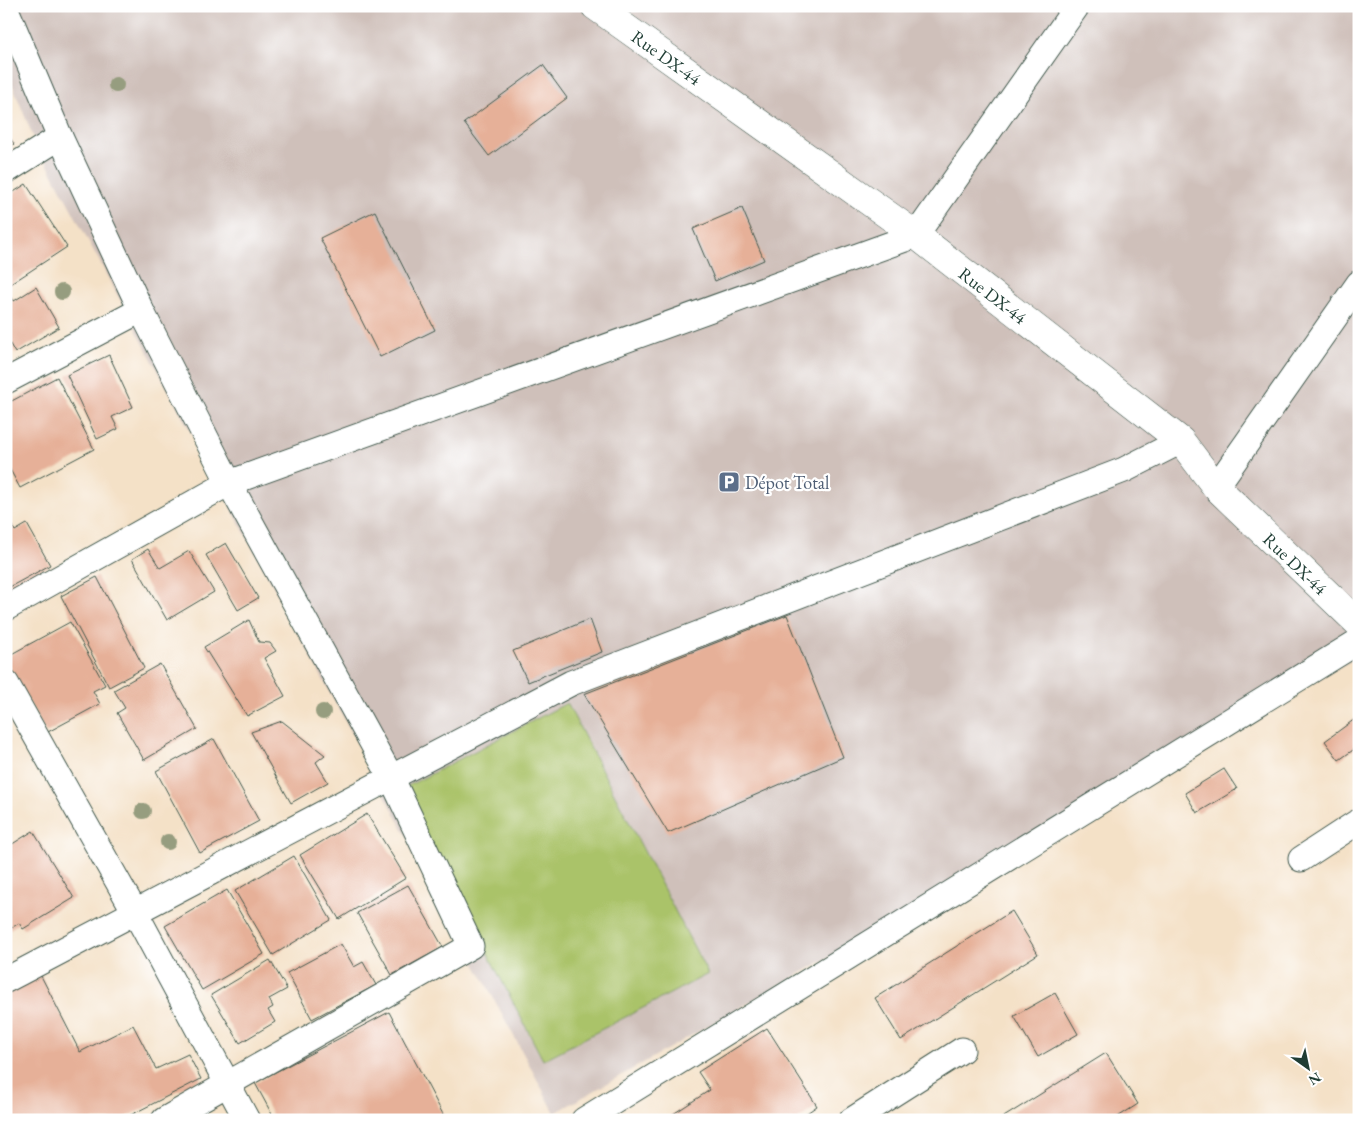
<svg xmlns="http://www.w3.org/2000/svg" width="1365" height="1126" font-family="'EB Garamond',serif">
	<rect width="100%" height="100%" fill="#fff"/>
	<filter id="ink" filterUnits="userSpaceOnUse"><feTurbulence type="fractalNoise" baseFrequency=".02" numOctaves="2"/><feDisplacementMap in="SourceGraphic" scale="10" xChannelSelector="R" yChannelSelector="G"/><feConvolveMatrix kernelMatrix="1 2 1 2 8 2 1 2 1" color-interpolation-filters="sRGB"/></filter>
	<filter id="wash" filterUnits="userSpaceOnUse"><feTurbulence type="fractalNoise" baseFrequency=".0096" numOctaves="4" result="noise"/><feDisplacementMap in="SourceGraphic" scale="20" xChannelSelector="R" yChannelSelector="G"/><feGaussianBlur stdDeviation="1.12" result="paint"/><feColorMatrix in="noise" values="0 0 0 0 0 0 0 0 0 0 0 0 0 0 0 0 0 1.4 0 .05"/><feComposite in="paint" operator="in"/></filter>
	<g filter="url(#wash)">
		<rect width="100%" height="100%" fill="#f4e1c7"/>
		<polygon fill="#cfc0ba" points="6,6 1359,6 1359,656 555,1113 34,139 6,69"/>
		<polygon fill="#aac369" stroke="#64804e" points="567,703 708,974 543,1060 402,789"/>
		<g id="blocks">
			<g fill="#e6b098">
				<polygon points="543,65 567,98 489,156 464,123"/>
				<polygon points="6,132 14,144 6,150"/>
				<polygon points="26,184 67,247 6,287 6,197"/>
				<polygon points="742,208 764,260 715,281 693,229"/>
				<polygon points="375,211 435,330 380,357 320,238"/>
				<polygon points="36,287 59,327 15,353 6,337 6,293 8,292 14,301"/>
				<polygon points="109,355 133,407 112,417 118,429 97,439 67,375"/>
				<polygon points="57,377 94,449 20,488 6,462 6,404"/>
				<polygon points="6,515 15,531 27,524 50,565 6,589"/>
				<polygon points="226,543 258,598 238,610 206,555"/>
				<polygon points="148,549 160,568 189,551 214,592 167,620 132,559"/>
				<polygon points="97,577 144,668 109,687 61,596"/>
				<polygon points="787,615 843,757 668,833 584,694"/>
				<polygon points="590,619 602,652 528,682 513,651"/>
				<polygon points="249,620 259,642 270,643 276,651 264,658 285,696 247,716 204,647"/>
				<polygon points="70,622 105,685 93,691 100,704 46,733 6,660 6,657"/>
				<polygon points="160,664 197,729 144,760 117,713 125,708 114,690"/>
				<polygon points="1359,716 1359,752 1356,748 1339,760 1325,741"/>
				<polygon points="282,721 325,755 316,762 328,782 291,803 251,732"/>
				<polygon points="214,739 259,821 200,853 156,771"/>
				<polygon points="1224,769 1237,789 1197,813 1185,793"/>
				<polygon points="367,814 406,878 339,919 300,855"/>
				<polygon points="33,831 74,898 23,929 19,923 10,929 6,923 6,848"/>
				<polygon points="294,856 331,920 273,955 235,891"/>
				<polygon points="408,885 443,947 392,975 357,913"/>
				<polygon points="227,890 264,954 202,990 165,926"/>
				<polygon points="1012,911 1038,954 901,1040 875,998"/>
				<polygon points="341,944 354,967 363,962 376,985 312,1019 287,973"/>
				<polygon points="270,960 287,989 269,999 273,1007 268,1010 275,1022 240,1043 211,995"/>
				<polygon points="40,974 80,1052 133,1025 156,1069 188,1054 201,1079 121,1120 6,1120 6,992"/>
				<polygon points="1055,993 1078,1034 1038,1057 1014,1016"/>
				<polygon points="389,1012 446,1120 275,1120 255,1083"/>
				<polygon points="767,1028 817,1106 797,1120 664,1120 710,1090 698,1072"/>
				<polygon points="1106,1053 1138,1104 1113,1120 999,1120"/>
			</g>
		</g>
	</g>
	<g filter="url(#ink)">
		<use href="#blocks" fill-opacity="0" stroke="#3f564a" stroke-width="1"/>
		<g fill="none" stroke-linecap="round" stroke-linejoin="round">
			<g stroke="#3f564a" stroke-width="27">
				<g id="minor">
					<polyline points="6,9 60,137 141,310 229,483 391,777 471,946 164,1120"/>
					<polyline points="6,171 60,137"/>
					<polyline points="6,381 141,310"/>
					<polyline points="1216,487 1359,283"/>
					<polyline points="6,608 229,483 916,235 1077,6"/>
					<polyline points="6,683 135,912 247,1120"/>
					<polyline points="1301,859 1356,823 1359,828"/>
					<polyline points="6,980 571,683 1124,470 1181,441"/>
					<polyline points="584,1120 1359,641"/>
					<polyline points="852,1120 962,1050"/>
				</g>
			</g>
			<g stroke="#3f564a" stroke-width="29">
				<g id="tertiary">
					<path id="s1" d="M595,6l321,229 265,206 35,46 143,137"/>
				</g>
			</g>
			<use href="#minor" stroke="#fff" stroke-width="25"/>
			<use href="#tertiary" stroke="#fff" stroke-width="28"/>
		</g>
		<g fill="#969d7f">
			<circle cx="116" cy="85" r="8"/>
			<circle cx="62" cy="292" r="8"/>
			<circle cx="323" cy="712" r="8"/>
			<circle cx="143" cy="811" r="8"/>
			<circle cx="168" cy="842" r="8"/>
		</g>
	</g>
	<defs>
		<g id="parking-square" transform="scale(1.125)"><rect x="-9" y="-9" width="18" height="18" rx="4" fill="#5c6f8a" stroke="#fff"/><path d="M-3.5-5.5H1a3.5 3.5 0 0 1 0 7H-1V5.5H-3.5ZM-1-3.4V-.6H.8a1.4 1.4 0 0 0 0-2.8Z" fill="#fff"/></g>
	</defs>
	<g fill-rule="evenodd">
		<use href="#parking-square" x="729" y="482"/>
	</g>
	<g text-anchor="middle" dominant-baseline="central" stroke-width="4.5" stroke-linejoin="round" paint-order="stroke">
		<g font-size="18" fill="#1f3d34" stroke="#fff">
			<text stroke="none"><textPath href="#s1" startOffset="88">Rue DX-44</textPath></text>
			<text stroke="none"><textPath href="#s1" startOffset="492">Rue DX-44</textPath></text>
			<text stroke="none"><textPath href="#s1" startOffset="898">Rue DX-44</textPath></text>
		</g>
		<g font-size="18" fill="#4e5e75" stroke="#fff" text-anchor="start">
			<text x="745" y="482">Dépot Total</text>
		</g>
	</g>
	<rect width="1365" height="1126" fill="none" stroke="#fff" stroke-width="25"/>
	<g transform="translate(1308 1068) rotate(147)" stroke="#ffffff" stroke-width="4" paint-order="stroke">
	<path d="M0-4L9 19L0 12L-9 19Z" fill="#1f3d34"/>
	<text y="-8" font-size="14" font-weight="bold" text-anchor="middle" fill="#1f3d34">N</text>
	</g>
</svg>
